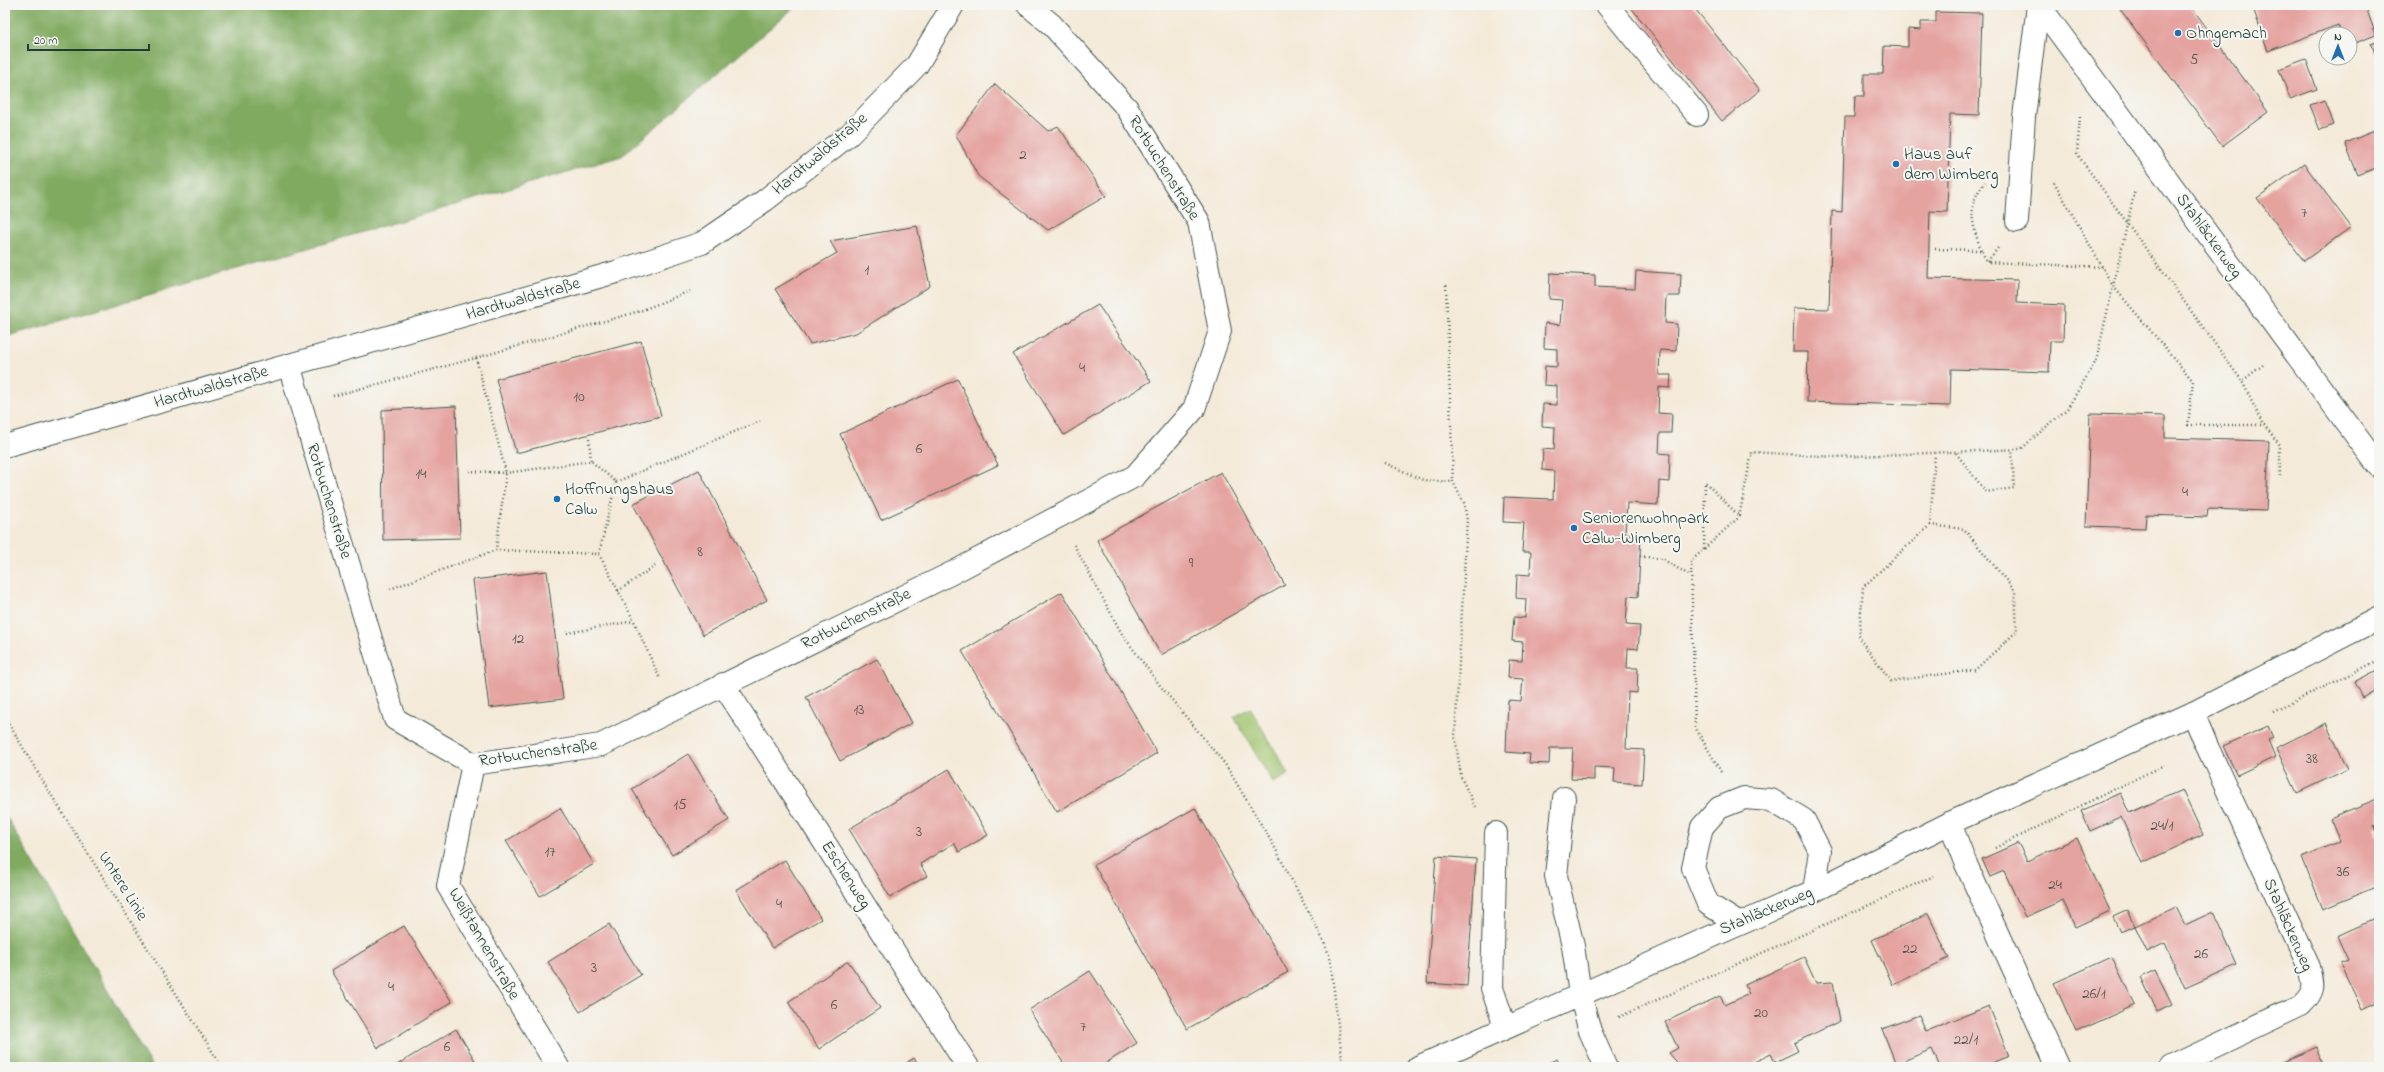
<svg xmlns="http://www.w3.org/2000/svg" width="2384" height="1072" font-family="'Indie Flower',sans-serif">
	<rect width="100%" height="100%" fill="#f6f6f2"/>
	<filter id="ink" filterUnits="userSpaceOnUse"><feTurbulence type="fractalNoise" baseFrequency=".025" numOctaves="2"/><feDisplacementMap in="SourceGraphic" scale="8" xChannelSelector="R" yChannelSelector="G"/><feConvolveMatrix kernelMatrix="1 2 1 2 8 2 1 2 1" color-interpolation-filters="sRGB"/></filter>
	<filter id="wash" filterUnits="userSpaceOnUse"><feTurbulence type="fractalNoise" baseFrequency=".012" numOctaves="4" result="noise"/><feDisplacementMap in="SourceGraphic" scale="16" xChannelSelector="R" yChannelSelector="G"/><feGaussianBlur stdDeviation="0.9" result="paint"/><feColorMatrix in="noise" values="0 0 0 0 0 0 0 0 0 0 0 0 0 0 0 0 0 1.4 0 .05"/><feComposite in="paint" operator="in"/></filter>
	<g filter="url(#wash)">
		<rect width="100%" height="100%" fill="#f4ead9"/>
		<polygon fill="#a0c46e" stroke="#608051" points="1250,708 1289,774 1273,783 1234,717"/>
		<g fill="#80aa61" stroke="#50744a">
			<polygon points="5,5 797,5 622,156 5,337"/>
			<polygon points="5,814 152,1067 5,1067"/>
		</g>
		<g id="blocks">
			<g fill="#e5a3a0">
				<polygon points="1629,5 1692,5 1760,90 1722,121"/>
				<polygon points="2126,5 2190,5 2268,112 2222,146 2120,9"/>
				<polygon points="2252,5 2365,5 2376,35 2350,45 2350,34 2342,34 2338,25 2268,51"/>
				<polygon points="1936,12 1982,13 1979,115 1950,114 1947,212 1930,211 1928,278 2018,280 2017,303 2064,305 2063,341 2050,341 2049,372 1951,369 1950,406 1807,402 1808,352 1793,352 1794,308 1829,309 1832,211 1842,212 1845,117 1854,117 1855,96 1864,96 1864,74 1883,74 1884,46 1908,47 1908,29 1921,30 1921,22 1936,22"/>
				<polygon points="2379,40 2379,62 2371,43"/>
				<polygon points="2306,59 2317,89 2290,99 2279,69"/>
				<polygon points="995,84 1048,131 1058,126 1106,196 1048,230 978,176 956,135"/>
				<polygon points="2325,100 2334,125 2320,130 2310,105"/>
				<polygon points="2379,129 2379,175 2376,168 2358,175 2345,143"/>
				<polygon points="2304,164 2351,227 2304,261 2257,198"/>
				<polygon points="917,226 930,286 856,333 810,344 775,289 837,253 830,241"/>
				<polygon points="1636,271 1681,274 1680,296 1666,296 1665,323 1677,324 1676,351 1660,350 1659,375 1671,375 1670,388 1659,387 1658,413 1672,414 1671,433 1660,433 1659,453 1670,454 1669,482 1659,481 1658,505 1627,503 1625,534 1641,535 1638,597 1628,596 1626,625 1640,626 1638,649 1628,648 1627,668 1638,668 1637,693 1628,692 1626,749 1644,750 1642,784 1614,782 1615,768 1594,767 1594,780 1571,779 1573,748 1550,748 1549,764 1529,763 1530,754 1506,752 1508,700 1521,701 1523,679 1508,678 1509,660 1522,661 1523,642 1512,641 1514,617 1525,618 1526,599 1516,598 1517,574 1530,575 1531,552 1522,552 1524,523 1503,522 1504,497 1553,499 1554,471 1542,470 1543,449 1554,450 1555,427 1542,426 1543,404 1557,405 1557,386 1544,385 1545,366 1557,367 1557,349 1544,348 1545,323 1560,325 1562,300 1549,299 1550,273 1595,275 1595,287 1635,289"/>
				<polygon points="1098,305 1151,381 1064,435 1013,354"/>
				<polygon points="641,341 661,416 516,453 496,379"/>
				<polygon points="958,379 998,465 881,520 840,434"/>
				<polygon points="456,406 460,538 383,540 382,410"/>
				<polygon points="2090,414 2165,416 2165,438 2269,441 2266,511 2208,509 2207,517 2146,515 2145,528 2086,526"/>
				<polygon points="699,470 767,600 703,635 633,504"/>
				<polygon points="1221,472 1285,585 1161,655 1097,540"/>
				<polygon points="547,571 563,699 489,708 473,580"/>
				<polygon points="1062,592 1157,753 1057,812 962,651"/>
				<polygon points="877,659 912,723 840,761 806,697"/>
				<polygon points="2379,669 2379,688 2362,698 2354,682"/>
				<polygon points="2326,723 2348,769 2297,793 2276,748"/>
				<polygon points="2268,726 2273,738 2268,740 2275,757 2237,775 2223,746"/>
				<polygon points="688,754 729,820 672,855 632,789"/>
				<polygon points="949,769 988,835 959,852 954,843 920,864 927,876 890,897 849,829"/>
				<polygon points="2182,790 2203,835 2142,863 2121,817 2090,831 2081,811 2120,793 2129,813"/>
				<polygon points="2377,799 2379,804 2379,825 2374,827 2379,840 2379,886 2323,909 2302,857 2340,841 2330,818"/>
				<polygon points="560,808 594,864 540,896 506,841"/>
				<polygon points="1195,808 1288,972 1187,1029 1094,865"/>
				<polygon points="2077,838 2110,911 2075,927 2063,900 2025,917 2004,871 1990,877 1982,859 2018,843 2027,861"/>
				<polygon points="1436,856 1476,859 1467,986 1427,983"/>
				<polygon points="785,860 821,919 772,948 736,890"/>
				<polygon points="2176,907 2185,925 2213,912 2237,965 2185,988 2165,943 2147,952 2135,926"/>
				<polygon points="2128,910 2135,926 2120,932 2113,917"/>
				<polygon points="1928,914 1949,958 1893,985 1872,940"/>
				<polygon points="2379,917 2379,1002 2362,1010 2340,963 2348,960 2337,936"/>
				<polygon points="609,924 641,975 580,1012 548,962"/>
				<polygon points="404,926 452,1002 378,1048 331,971"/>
				<polygon points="1804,957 1816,983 1833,982 1840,1021 1794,1043 1798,1051 1775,1062 1771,1054 1754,1062 1757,1067 1681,1067 1669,1053 1678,1048 1665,1022 1720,996 1725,1005 1749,994 1745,985"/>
				<polygon points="2112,957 2135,1005 2076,1032 2054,983"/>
				<polygon points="848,961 880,1008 819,1049 788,1002"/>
				<polygon points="2155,970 2172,1004 2157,1011 2141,977"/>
				<polygon points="1090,971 1137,1043 1100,1067 1066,1067 1029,1010"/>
				<polygon points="1989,1006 2009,1056 1981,1067 1940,1067 1932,1049 1896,1064 1882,1029 1919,1015 1926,1031"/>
				<polygon points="456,1029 479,1067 396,1067 395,1066"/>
				<polygon points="2318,1047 2326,1067 2271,1067"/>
				<polygon points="914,1058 920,1067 901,1067"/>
				<polygon points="1557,1059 1561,1067 1539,1067"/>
			</g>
		</g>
	</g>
	<g filter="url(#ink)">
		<use href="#blocks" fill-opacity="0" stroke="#3f574d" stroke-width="1"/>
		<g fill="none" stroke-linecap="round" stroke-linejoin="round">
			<g stroke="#3f574d" stroke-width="24">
				<g id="minor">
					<polyline points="1607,5 1697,115"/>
					<polyline points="2039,5 2379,467"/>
					<polyline points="2017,221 2024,117 2038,5"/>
					<polyline points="289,365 395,719 473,764 601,745 954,572 1135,476 1194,409 1220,331 1199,222 1127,108 1052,25 1028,5"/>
					<polyline points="5,446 616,272 702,243 764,201 850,134 917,65 953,5"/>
					<polyline points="723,684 968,1067"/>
					<polyline points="473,764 448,886 558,1067"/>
					<polyline points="1564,798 1556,876 1573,946 1580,994 1590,1031 1606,1067"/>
					<polyline points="1950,823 1965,862 2058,1067"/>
					<polyline points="1496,833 1492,988 1505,1027"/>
					<polyline points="1738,923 1708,904 1693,868 1702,827 1719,808 1744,798 1771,800 1804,820 1820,851 1814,891"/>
					<polyline points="1418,1067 1814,891 1950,823 2193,713 2379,618"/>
					<path d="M2171,1067l130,-62c14,-14 13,-19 8,-38l-103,-223 -13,-31"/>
				</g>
			</g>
			<g stroke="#3f574d" stroke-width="2.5" stroke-dasharray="1 3" stroke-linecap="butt">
				<polyline points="2080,117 2077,154 2242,381"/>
				<polyline points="2054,182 2113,286 2193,381 2188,425 2264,425 2280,445 2280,476"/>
				<polyline points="1998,248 1987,262 2102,267"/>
				<polyline points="1935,249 1981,250 1987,262"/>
				<path d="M1981,250c-9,-26 -15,-45 4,-68"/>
				<polyline points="1446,285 1453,482 1464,503 1467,520 1455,736 1461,777 1475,807"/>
				<polyline points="476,358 640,311 690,291"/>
				<polyline points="2263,365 2242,381 2263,425"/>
				<polyline points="333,396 476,358 506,473 496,550"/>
				<polyline points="589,439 591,461"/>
				<polyline points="1956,453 1986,492 2014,488 2012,450"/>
				<polyline points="1385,463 1423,480 1453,482"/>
				<polyline points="469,471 506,473 591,461 616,482 599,554"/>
				<polyline points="616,482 760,421"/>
				<polyline points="1930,525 1964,529 2015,591 2017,631 1975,670 1891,681 1859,638 1863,587 1930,525 1935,454"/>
				<polyline points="1074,545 1122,634 1158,683 1225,764 1274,846 1322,938 1330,957 1343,1067"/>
				<polyline points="1704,549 1705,482 1739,516"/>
				<polyline points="1640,556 1662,559 1691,576"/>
				<polyline points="390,589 496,550 599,554 634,621 660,679"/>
				<polyline points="618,591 655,566"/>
				<polyline points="567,633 634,621"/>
				<polyline points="2273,712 2379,660"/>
				<polyline points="5,717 45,785 222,1067"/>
				<polyline points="1721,772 1695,727 1691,561 1739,517 1752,452 1836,457 2021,449 2067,409 2096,361 2135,190"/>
				<polyline points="1995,848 2164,765"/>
				<polyline points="1619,1017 1936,875"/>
			</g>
			<use href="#minor" stroke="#fff" stroke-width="22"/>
		</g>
	</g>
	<g fill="#1f6fb2" stroke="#f6f6f2" stroke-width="1.5">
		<circle cx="2178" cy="33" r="4"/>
		<circle cx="1896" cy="164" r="4"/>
		<circle cx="557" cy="499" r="4"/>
		<circle cx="1574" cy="528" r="4"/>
	</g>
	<g text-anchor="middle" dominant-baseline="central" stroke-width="4" stroke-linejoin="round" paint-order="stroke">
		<g font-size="15" fill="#50564f">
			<text x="2194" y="60">5</text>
			<text x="1023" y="155">2</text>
			<text x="2304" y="213">7</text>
			<text x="867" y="270">1</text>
			<text x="1082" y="368">4</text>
			<text x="579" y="397">10</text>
			<text x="919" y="449">6</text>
			<text x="421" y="474">14</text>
			<text x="2185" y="492">4</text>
			<text x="700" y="552">8</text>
			<text x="1191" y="563">9</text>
			<text x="518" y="639">12</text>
			<text x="859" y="710">13</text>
			<text x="2312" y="759">38</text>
			<text x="680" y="805">15</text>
			<text x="2162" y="826">24/1</text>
			<text x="919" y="832">3</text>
			<text x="550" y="852">17</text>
			<text x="2343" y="872">36</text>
			<text x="2055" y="885">24</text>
			<text x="779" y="904">4</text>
			<text x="1910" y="949">22</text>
			<text x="2201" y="954">26</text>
			<text x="594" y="968">3</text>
			<text x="391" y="987">4</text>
			<text x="2094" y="994">26/1</text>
			<text x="834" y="1005">6</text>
			<text x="1761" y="1013">20</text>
			<text x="1083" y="1027">7</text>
			<text x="1966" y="1040">22/1</text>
			<text x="447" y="1047">6</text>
		</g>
		<g font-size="17" fill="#1f3d34" stroke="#f6f6f2" text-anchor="start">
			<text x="2186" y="33">Ohngemach</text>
			<text x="1904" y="154">Haus auf<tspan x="1904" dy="20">dem Wimberg</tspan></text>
			<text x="565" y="489">Hoffnungshaus<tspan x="565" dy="20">Calw</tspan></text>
			<text x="1582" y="518">Seniorenwohnpark<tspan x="1582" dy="20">Calw-Wimberg</tspan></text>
		</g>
		<g font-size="17" fill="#1f3d34" stroke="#f6f6f2">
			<text transform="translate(820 154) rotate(-40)">Hardtwaldstraße</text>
			<text transform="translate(1164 168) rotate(58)">Rotbuchenstraße</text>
			<text transform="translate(2209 236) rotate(54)">Stahläckerweg</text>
			<text transform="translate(523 299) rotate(-16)">Hardtwaldstraße</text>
			<text transform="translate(211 387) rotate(-16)">Hardtwaldstraße</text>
			<text transform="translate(329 501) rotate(73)">Rotbuchenstraße</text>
			<text transform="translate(856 619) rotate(-26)">Rotbuchenstraße</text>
			<text transform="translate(538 753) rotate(-8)">Rotbuchenstraße</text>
			<text transform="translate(846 875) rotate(57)">Eschenweg</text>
			<text transform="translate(123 886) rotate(58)">Untere Linie</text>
			<text transform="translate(1766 911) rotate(-23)">Stahläckerweg</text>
			<text transform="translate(2288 925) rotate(66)">Stahläckerweg</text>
			<text transform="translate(484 944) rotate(60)">Weißtannenstraße</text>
		</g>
	</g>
	<rect width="2384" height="1072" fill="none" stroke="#f6f6f2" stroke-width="20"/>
	<g transform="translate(2338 46)"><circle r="19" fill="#f6f6f2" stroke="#a0aca6"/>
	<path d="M0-3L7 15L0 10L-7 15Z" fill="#1f6fb2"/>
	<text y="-6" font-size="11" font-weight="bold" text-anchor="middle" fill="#1f3d34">N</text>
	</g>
	<path d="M28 44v6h121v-6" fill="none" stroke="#1f3d34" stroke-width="2"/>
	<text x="34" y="44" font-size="12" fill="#1f3d34" stroke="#f6f6f2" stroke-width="3" paint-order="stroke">20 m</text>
</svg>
